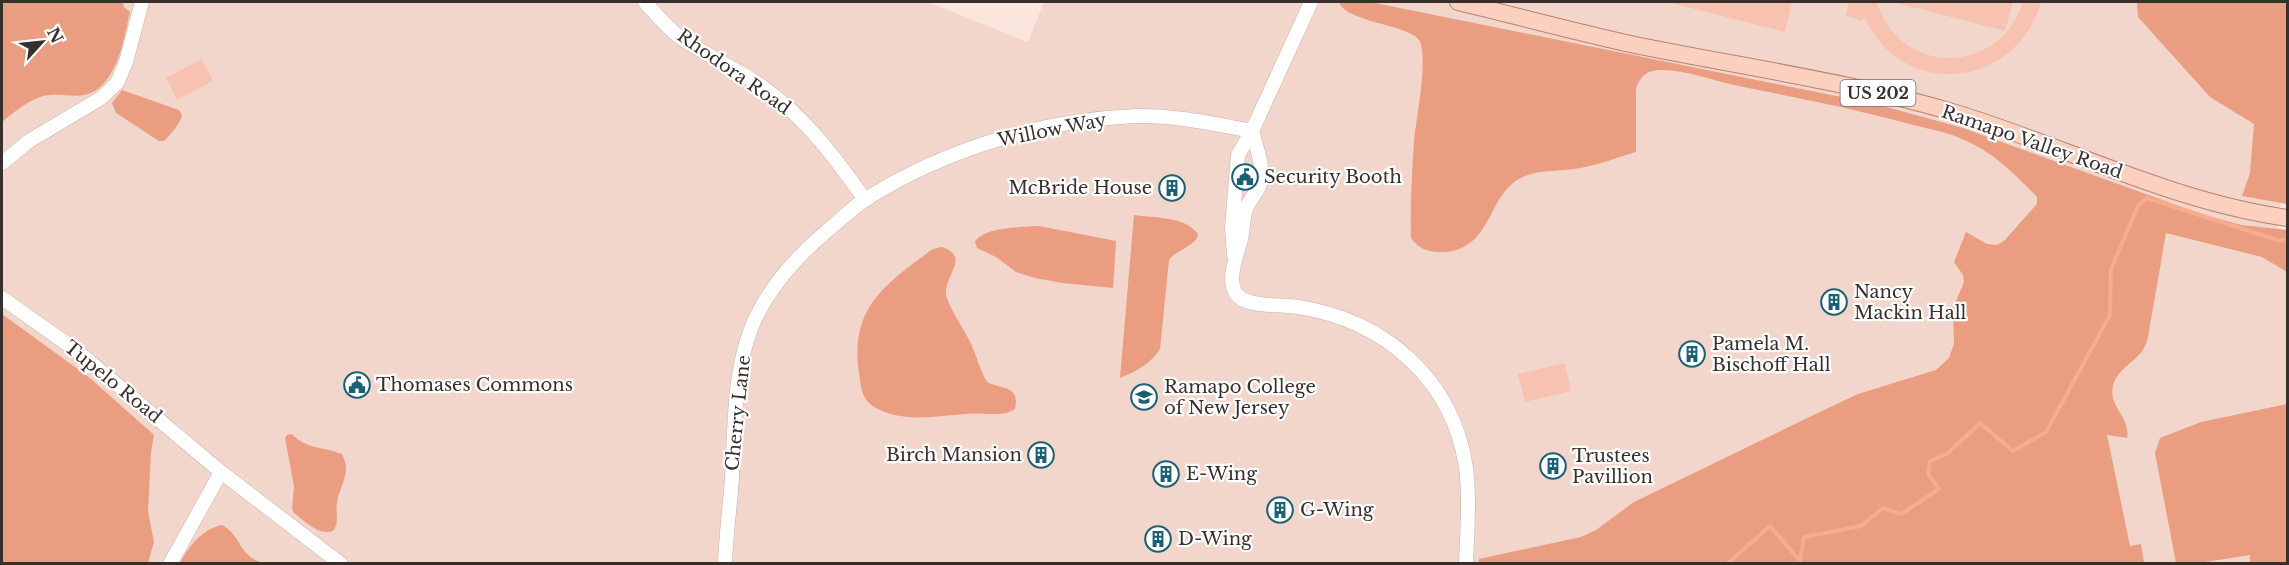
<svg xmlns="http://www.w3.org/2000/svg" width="2289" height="565" font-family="'Libre Baskerville',serif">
	<rect width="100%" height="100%" fill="#fbe6de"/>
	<polygon fill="#f2d6cb" points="2,2 928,2 1028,42 1044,2 2220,2 2287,160 2277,228 2288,230 2287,563 2,563"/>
	<g fill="#f7c3b0">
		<polygon points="1668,2 1792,2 1785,32"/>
		<path d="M1849,2h28c23,75 122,74 146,0h18c-25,88 -140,99 -177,14l-2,5 -16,-5z"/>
		<polygon points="1893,2 2013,2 2005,31"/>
		<polygon points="202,59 213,81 177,100 166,78"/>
		<polygon points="1565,363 1571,391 1525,402 1518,374"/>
	</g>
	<g fill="#eb9d81">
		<path d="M2,2h121l1,5 6,5c-5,21 -9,48 -22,66 -21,30 -42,11 -68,19 -14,5 -27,16 -38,25z"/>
		<path d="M1339,2h31l501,101 89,24 247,89 35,9 45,5v42l-25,-15 -96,-24 -18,104c-1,4 -3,9 -5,13 -9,13 -26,19 -30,36 -5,21 18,31 14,52l-20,-3 23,111 11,-2 3,19h-665v-4l102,-22 15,-7 38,-28 169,-82 55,-26 78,-24 13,-12 5,-14 -1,-36 11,-26 -1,-7 -9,-13 12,-30 21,12 10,1 7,-4 33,-37v-7c-22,-23 -45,-46 -75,-58 -15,-7 -33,-10 -49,-14 -57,-16 -116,-27 -174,-39 -26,-5 -54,-17 -81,-16 -12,1 -19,8 -22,19v63c-20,6 -41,14 -62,17 -18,3 -38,0 -55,10 -33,18 -27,75 -81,73 -11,0 -21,-5 -27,-14 -1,-32 1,-65 3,-97 2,-21 15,-85 5,-101 -9,-15 -74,-18 -80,-38z"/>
		<polygon points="2137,2 2287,2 2287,204 2242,196 2250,173 2254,124 2210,97 2138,17"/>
		<path d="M122,90l57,20 3,5c-2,9 -11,19 -18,26h-5l-43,-28 -4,-10z"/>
		<path d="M1134,215c20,3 51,1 64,19 -1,12 -21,15 -29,26l-9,89c-8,14 -25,23 -40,29z"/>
		<path d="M1039,226l77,15 -3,47 -51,-5 -27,-5 -19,-6 -20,-15 -19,-9 -2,-6c7,-15 48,-15 64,-16z"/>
		<path d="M942,247c29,10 2,29 4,47 2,13 19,36 25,50 6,13 9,26 16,38 16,8 33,3 28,27 -13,9 -34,3 -49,5 -29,2 -63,9 -90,-6 -14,-7 -15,-21 -17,-35 -10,-65 27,-90 74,-124z"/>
		<polygon points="2,314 90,378 154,435 151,452 148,512 154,542 148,563 2,563"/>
		<polygon points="2287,404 2287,563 2250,563 2250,555 2199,563 2176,563 2155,453 2160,438 2201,422"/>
		<path d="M292,434c15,16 30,12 50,20 2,5 4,9 4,14 0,12 -7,22 -9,34 -2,10 3,20 -4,29 -15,5 -28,-10 -39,-18l-2,-4 2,-23 -9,-48 2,-3z"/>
		<path d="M222,525c21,12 15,30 41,38h-83c10,-18 21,-33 42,-38z"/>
	</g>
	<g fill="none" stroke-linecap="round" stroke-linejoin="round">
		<polyline stroke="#f9ab8e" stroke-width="4" points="1727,564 1770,526 1800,561 1804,537 1861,526 1883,508 1901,514 1939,489 1928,474 1930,461 1948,453 1980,423 2013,451 2046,432 2110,315 2111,269 2138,206 2147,198 2280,241 2288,239"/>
		<g stroke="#c8b4ad" stroke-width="15">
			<g id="minor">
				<path d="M645,2c11,12 22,26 36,36 25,17 53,30 79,47 43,30 75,72 105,115"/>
				<path d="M1252,131c4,15 11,33 9,49 -1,11 -13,20 -16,32 -2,8 -2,18 -4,27 -3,14 -14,38 -6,53 8,16 47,12 63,15 86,13 155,72 168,161 4,32 1,64 0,96"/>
				<polyline points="2,163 29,141 101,98 117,83 126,62 142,2"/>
				<polyline points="1234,255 1232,228 1238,155 1252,131 1311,2"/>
				<polyline points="2,298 77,351 221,472 341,564"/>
				<polyline points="170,564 221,472"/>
				<path d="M725,564c1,-29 5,-58 7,-86 3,-51 1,-104 20,-152 16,-38 44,-69 75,-95 13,-11 25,-23 39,-32 79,-50 176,-79 269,-83 39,-1 79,8 117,15"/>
			</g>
		</g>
		<g stroke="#b68370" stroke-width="18">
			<path id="major" d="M1458,2c59,14 118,30 177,43 108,22 218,37 324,69 110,34 214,88 329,104"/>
		</g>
		<use href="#minor" stroke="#fff" stroke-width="14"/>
		<use href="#major" stroke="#fcd0bf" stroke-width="16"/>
	</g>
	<defs>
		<g id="civic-ring" transform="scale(1.35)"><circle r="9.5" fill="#fff" stroke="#1b5f72" stroke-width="1.5"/><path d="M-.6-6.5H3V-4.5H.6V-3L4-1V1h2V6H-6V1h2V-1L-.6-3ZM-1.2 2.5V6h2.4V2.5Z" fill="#1b5f72"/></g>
		<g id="building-ring" transform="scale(1.35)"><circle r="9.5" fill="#fff" stroke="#1b5f72" stroke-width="1.5"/><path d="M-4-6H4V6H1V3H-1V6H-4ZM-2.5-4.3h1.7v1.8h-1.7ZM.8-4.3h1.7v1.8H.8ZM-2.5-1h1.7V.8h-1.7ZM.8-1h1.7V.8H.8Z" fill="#1b5f72"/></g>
		<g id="university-ring" transform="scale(1.35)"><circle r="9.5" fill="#fff" stroke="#1b5f72" stroke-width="1.5"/><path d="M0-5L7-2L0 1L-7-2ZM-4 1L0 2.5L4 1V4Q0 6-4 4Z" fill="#1b5f72"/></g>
	</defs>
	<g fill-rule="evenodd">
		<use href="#civic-ring" x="1245" y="177"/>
		<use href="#building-ring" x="1172" y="188"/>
		<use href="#building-ring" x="1834" y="302"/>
		<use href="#building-ring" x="1692" y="354"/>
		<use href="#civic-ring" x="357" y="385"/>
		<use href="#university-ring" x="1144" y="397"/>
		<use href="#building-ring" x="1041" y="455"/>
		<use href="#building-ring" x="1553" y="466"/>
		<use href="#building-ring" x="1166" y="474"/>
		<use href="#building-ring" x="1280" y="510"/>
		<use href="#building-ring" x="1158" y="539"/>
	</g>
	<g text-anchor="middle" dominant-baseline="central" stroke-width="4.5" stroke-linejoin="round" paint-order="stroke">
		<rect fill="#fff" stroke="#736d6b" stroke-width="1.5" x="1840.5" y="80" width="75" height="26" rx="4.5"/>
		<g font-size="16" font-weight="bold" fill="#372f2c">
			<text x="1878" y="93">US 202</text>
		</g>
		<g font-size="18" fill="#372f2c" stroke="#fff">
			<text transform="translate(734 72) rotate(35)">Rhodora Road</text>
			<text transform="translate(1052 130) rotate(-11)">Willow Way</text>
			<text transform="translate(2032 142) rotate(19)">Ramapo Valley Road</text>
			<text transform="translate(113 382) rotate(39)">Tupelo Road</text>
			<text transform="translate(738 413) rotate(-84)">Cherry Lane</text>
		</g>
		<g font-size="18" fill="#372f2c" stroke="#fff" text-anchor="start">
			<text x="1264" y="177">Security Booth</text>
			<text x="1152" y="188" text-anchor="end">McBride House</text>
			<text x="1854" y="292">Nancy<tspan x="1854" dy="21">Mackin Hall</tspan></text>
			<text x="1712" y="344">Pamela M.<tspan x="1712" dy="21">Bischoff Hall</tspan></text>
			<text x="376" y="385">Thomases Commons</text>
			<text x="1164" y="387">Ramapo College<tspan x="1164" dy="21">of New Jersey</tspan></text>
			<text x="1022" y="455" text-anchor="end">Birch Mansion</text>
			<text x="1572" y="456">Trustees<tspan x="1572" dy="21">Pavillion</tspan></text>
			<text x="1186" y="474">E-Wing</text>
			<text x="1300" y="510">G-Wing</text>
			<text x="1178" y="539">D-Wing</text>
		</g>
	</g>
	<rect width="2289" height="565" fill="none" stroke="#372f2c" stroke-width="6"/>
	<g transform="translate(42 42) rotate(63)" stroke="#ffffff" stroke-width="4.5" paint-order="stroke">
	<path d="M0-4.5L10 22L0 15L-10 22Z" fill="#372f2c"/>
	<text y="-9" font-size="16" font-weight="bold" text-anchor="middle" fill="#372f2c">N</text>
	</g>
</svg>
